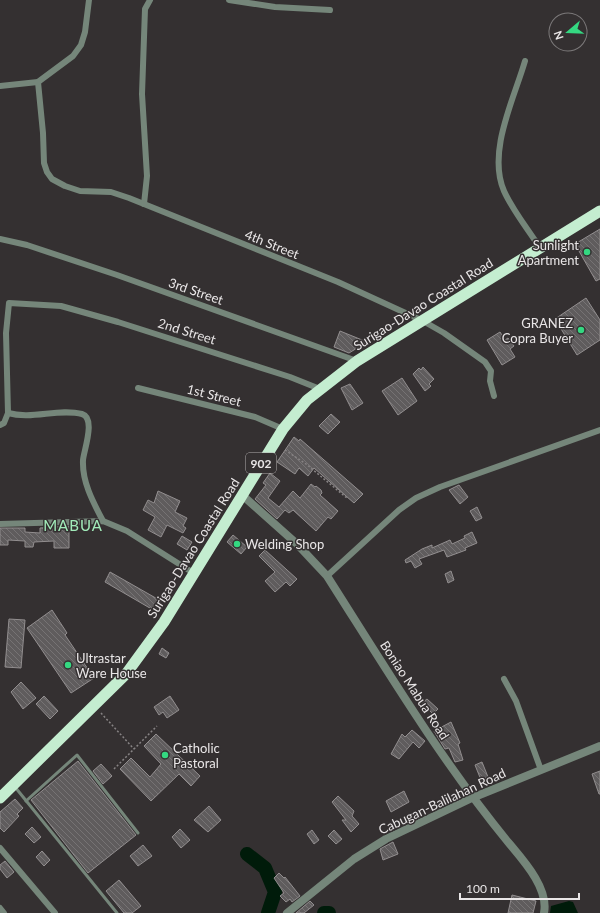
<svg xmlns="http://www.w3.org/2000/svg" width="600" height="913" font-family="Lato,sans-serif">
	<defs>
		<pattern id="building-back-hatch" width="6" height="6" patternUnits="userSpaceOnUse"><rect width="6" height="6" fill="#5f5c5d"/><path d="M-1 5l2 2M0 0l6 6M5-1l2 2" fill="none" stroke="#767374"/></pattern>
	</defs>
	<rect width="100%" height="100%" fill="#343031"/>
	<polygon fill="#001b0a" points="569,901 573,902 578,913 550,913 551,906"/>
	<g fill="none" stroke-linecap="round" stroke-linejoin="round">
		<g stroke="#001b0a" stroke-width="14">
			<polyline points="247,854 265,868 275,892 268,913"/>
			<polyline points="324,913 329,913"/>
		</g>
	</g>
	<g fill="url(#building-back-hatch)" stroke="#928e8f">
		<polygon points="600,229 600,279 596,281 575,244"/>
		<polygon points="586,298 600,320 600,340 577,355 555,319"/>
		<polygon points="340,331 367,342 349,353 334,347"/>
		<polygon points="500,332 505,340 508,338 514,346 510,349 515,357 502,365 487,340"/>
		<polygon points="423,367 434,379 429,384 431,386 425,391 413,374 419,368 421,370"/>
		<polygon points="402,378 417,401 398,415 382,391"/>
		<polygon points="350,384 363,403 352,410 341,388"/>
		<polygon points="331,414 340,422 328,434 319,426"/>
		<polygon points="294,437 299,441 300,439 363,494 354,503 314,468 308,476 299,468 295,474 277,462"/>
		<polygon points="270,473 280,481 268,498 279,507 293,491 300,498 311,484 315,487 316,486 321,490 322,493 320,495 338,511 331,519 328,517 316,531 293,510 289,513 285,510 277,519 255,499 266,485 263,483"/>
		<polygon points="459,485 468,497 460,504 449,490"/>
		<polygon points="158,491 180,501 175,512 187,518 183,526 186,528 183,533 167,525 161,537 148,530 155,517 143,510 148,500 154,503"/>
		<polygon points="477,507 482,518 476,521 470,511"/>
		<polygon points="69,526 69,548 54,548 54,541 34,542 33,547 25,547 25,541 8,540 8,545 0,545 0,528 25,528 25,532 40,533 40,528"/>
		<polygon points="472,532 477,543 465,548 466,550 447,557 444,550 419,559 422,564 415,568 411,561 406,563 405,560 422,549 432,545 432,548 450,540 452,544 465,538 464,536"/>
		<polygon points="233,535 247,547 241,554 227,542"/>
		<polygon points="182,536 192,542 187,550 177,544"/>
		<polygon points="265,550 297,579 290,586 286,582 275,592 265,581 275,572 259,556"/>
		<polygon points="451,571 454,580 448,583 445,574"/>
		<polygon points="110,572 161,601 155,611 105,582"/>
		<polygon points="52,610 67,633 65,635 94,678 71,693 27,628"/>
		<polygon points="9,619 25,620 21,668 5,667"/>
		<polygon points="162,648 169,653 166,658 159,654"/>
		<polygon points="21,682 36,698 23,709 11,692"/>
		<polygon points="44,696 58,711 50,719 36,704"/>
		<polygon points="170,696 179,710 167,718 163,712 159,715 154,707"/>
		<polygon points="427,699 438,709 433,714 422,703"/>
		<polygon points="451,722 460,743 458,744 463,760 455,762 449,748 445,749 434,731"/>
		<polygon points="412,730 425,741 419,748 413,742 399,759 391,754 402,734 405,737"/>
		<polygon points="156,734 200,776 191,786 179,774 151,801 120,769 131,758 150,777 161,764 144,746"/>
		<polygon points="78,761 136,835 88,873 31,800"/>
		<polygon points="482,762 488,777 481,780 475,765"/>
		<polygon points="101,764 112,776 103,784 93,771"/>
		<polygon points="600,771 600,794 599,794 592,774"/>
		<polygon points="404,791 409,802 391,812 386,801"/>
		<polygon points="338,796 354,811 352,816 359,824 351,832 342,820 346,820 332,802"/>
		<polygon points="15,799 23,808 17,814 19,816 4,832 0,828 0,812"/>
		<polygon points="209,806 221,820 208,832 194,820"/>
		<polygon points="32,827 41,837 34,843 25,834"/>
		<polygon points="180,829 190,840 181,848 172,837"/>
		<polygon points="312,830 319,840 314,844 307,834"/>
		<polygon points="334,830 342,839 336,844 328,836"/>
		<polygon points="393,842 398,854 383,860 380,849"/>
		<polygon points="143,845 152,856 138,866 130,856"/>
		<polygon points="42,851 50,860 44,866 36,857"/>
		<polygon points="5,861 14,872 7,878 0,869 0,865"/>
		<polygon points="279,873 284,878 285,877 300,896 292,902 290,899 286,902 280,896 284,893 274,878"/>
		<polygon points="119,880 141,906 132,913 124,913 106,891"/>
		<polygon points="512,895 536,901 533,913 508,913"/>
		<polygon points="310,901 314,905 304,913 296,913"/>
	</g>
	<g fill="none" stroke-linecap="round" stroke-linejoin="round">
		<g stroke="#878384" stroke-width="1.5" stroke-dasharray="2 2" stroke-linecap="butt">
			<polyline points="285,450 306,464 348,499"/>
			<polyline points="101,713 134,749"/>
			<polyline points="114,769 157,726"/>
		</g>
		<g stroke="#75867a" stroke-width="3">
			<polyline points="15,787 117,913"/>
			<polyline points="26,801 77,755 138,833"/>
		</g>
		<g stroke="#75867a" stroke-width="6">
			<polyline points="229,0 275,7 330,10"/>
			<path d="M525,61c-11,38 -38,91 -21,130 9,20 24,38 36,57"/>
			<polyline points="38,82 43,133 44,163 47,172 52,179 65,186 80,191 111,192 129,198 338,282 423,321 444,333 485,362 491,371 490,381 494,396"/>
			<polyline points="0,86 38,82 73,56 81,45 85,32 89,0"/>
			<polyline points="144,204 147,176 142,94 145,9 150,0"/>
			<polyline points="0,239 27,245 117,275 357,361"/>
			<polyline points="138,388 255,417 283,429"/>
			<path d="M8,413c24,7 50,-5 74,1 14,4 2,36 1,46 -1,22 10,42 20,61"/>
			<polyline points="0,425 4,423 8,413 6,333 9,303 61,306 118,322 290,377 320,389"/>
			<polyline points="0,524 103,521 127,531 195,574"/>
			<polyline points="327,576 399,510 416,498 440,487 600,430"/>
			<polyline points="504,679 516,701 541,770"/>
			<polyline points="0,848 55,913"/>
			<polyline points="0,908 4,913"/>
		</g>
		<g stroke="#75867a" stroke-width="8">
			<path d="M242,495l55,49 30,32c58,91 113,183 181,266 15,18 41,46 36,71"/>
			<polyline points="287,913 354,859 386,839 472,798 600,746"/>
		</g>
		<polyline stroke="#c4edd0" stroke-width="11" points="0,798 126,674 164,622 283,429 307,400 357,361 600,211"/>
	</g>
	<g fill="#34d881" stroke="#343031" stroke-width="1.5">
		<circle cx="587" cy="252" r="4"/>
		<circle cx="581" cy="330" r="4"/>
		<circle cx="237" cy="544" r="4"/>
		<circle cx="68" cy="665" r="4"/>
		<circle cx="165" cy="755" r="4"/>
	</g>
	<g text-anchor="middle" dominant-baseline="central" stroke-width="3" stroke-linejoin="round" paint-order="stroke">
		<rect fill="#343031" stroke="#b3afb0" stroke-width="1" x="246" y="453" width="30" height="20" rx="3"/>
		<g font-size="12" font-weight="bold" fill="#e9e6e7">
			<text x="261" y="463">902</text>
		</g>
		<g font-size="13" fill="#e9e6e7" stroke="#343031">
			<text transform="translate(272 244) rotate(22)">4th Street</text>
			<text transform="translate(196 291) rotate(19)">3rd Street</text>
			<text transform="translate(423 304) rotate(-32)">Surigao-Davao Coastal Road</text>
			<text transform="translate(187 331) rotate(17)">2nd Street</text>
			<text transform="translate(214 395) rotate(14)">1st Street</text>
			<text transform="translate(193 548) rotate(-58)">Surigao-Davao Coastal Road</text>
			<text transform="translate(415 690) rotate(57)">Boniao Mabua Road</text>
			<text transform="translate(442 801) rotate(-25)">Cabugan-Balilahan Road</text>
		</g>
		<g font-size="13" fill="#e9e6e7" stroke="#343031" text-anchor="start">
			<text x="579" y="245" text-anchor="end">Sunlight<tspan x="579" dy="15">Apartment</tspan></text>
			<text x="573" y="323" text-anchor="end">GRANEZ<tspan x="573" dy="15">Copra Buyer</tspan></text>
			<text x="245" y="544">Welding Shop</text>
			<text x="76" y="658">Ultrastar<tspan x="76" dy="15">Ware House</tspan></text>
			<text x="173" y="748">Catholic<tspan x="173" dy="15">Pastoral</tspan></text>
		</g>
		<g font-size="15" letter-spacing="1" fill="#a2ecba" stroke="#343031">
			<text x="73" y="525">MABUA</text>
		</g>
	</g>
	<g transform="translate(568 32) rotate(251)"><circle r="19" fill="#343031" stroke="#7c797a"/>
	<path d="M0-3L7 15L0 10L-7 15Z" fill="#34d881"/>
	<text y="-6" font-size="11" font-weight="bold" text-anchor="middle" fill="#e9e6e7">N</text>
	</g>
	<path d="M460 893v6h119v-6" fill="none" stroke="#e9e6e7" stroke-width="2"/>
	<text x="466" y="893" font-size="12" fill="#e9e6e7" stroke="#343031" stroke-width="3" paint-order="stroke">100 m</text>
</svg>
